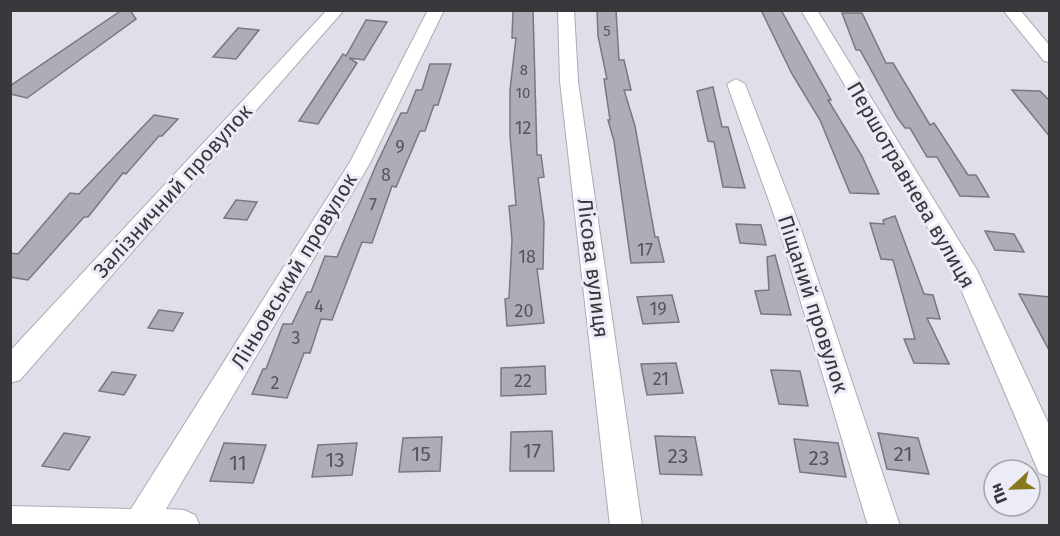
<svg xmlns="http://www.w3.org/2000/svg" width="1060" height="536" font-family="'Fira Sans',sans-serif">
	<rect width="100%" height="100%" fill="#dedfe8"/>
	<g fill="#acadb6" stroke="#777880" stroke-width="1.5">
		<polygon points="122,10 130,10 136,19 27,98 10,94 10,86"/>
		<polygon points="513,10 533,10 537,155 541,155 544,177 538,178 544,222 543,269 537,269 544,323 507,326 505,299 509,298 512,240 509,206 516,205 510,136 510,90 516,38 512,38"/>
		<polygon points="597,10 616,10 619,60 624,60 631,90 624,90 635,126 655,237 658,237 664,262 631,263 614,141 608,120 610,120 604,79 607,79 598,36"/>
		<polygon points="761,10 781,10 831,100 828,100 862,156 879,194 850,193 820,120 792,74"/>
		<polygon points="842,13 862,13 886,63 893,63 930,125 934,123 968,175 976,175 989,197 960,196 937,157 927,157 910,128 905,128 897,117 860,50 856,50"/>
		<polygon points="366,20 387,22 364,60 349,58 357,63 318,124 299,121 343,54 346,56"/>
		<polygon points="238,28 259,30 236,59 213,57"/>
		<polygon points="430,64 451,64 438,105 434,105 425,131 420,131 396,187 392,186 372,243 362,242 332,320 321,319 310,353 304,353 287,398 252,394 263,369 266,369 283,324 292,324 307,292 311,292 325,256 337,257 377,163 401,113 407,113 416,90 422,90"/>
		<polygon points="713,87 722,127 728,127 745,188 723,187 714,142 708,141 697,91"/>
		<polygon points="1012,90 1040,91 1050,101 1050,137"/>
		<polygon points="154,115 178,119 162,136 159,136 126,174 123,173 88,217 84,217 28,280 10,277 10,253 18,254 70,193 79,194"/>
		<polygon points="236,200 257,202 247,220 224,218"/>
		<polygon points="895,216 924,294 933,295 940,319 927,318 949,364 914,363 904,339 915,339 893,260 881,259 870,223 884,224 883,220"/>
		<polygon points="736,224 761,225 766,245 740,243"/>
		<polygon points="985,231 1014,234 1024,252 995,250"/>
		<polygon points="775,255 791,315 761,314 755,291 769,290 767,257"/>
		<polygon points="1019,294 1050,297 1050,352"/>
		<polygon points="672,295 679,322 643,324 637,297"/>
		<polygon points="159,310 183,313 173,331 148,328"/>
		<polygon points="676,363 683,393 647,395 641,364"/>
		<polygon points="545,366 546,394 501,396 501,368"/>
		<polygon points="771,370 800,371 808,406 779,404"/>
		<polygon points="112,372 136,375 124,395 99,391"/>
		<polygon points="552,431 554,471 510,471 511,432"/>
		<polygon points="64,433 90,437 69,470 42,466"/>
		<polygon points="878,433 918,438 929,474 887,469"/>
		<polygon points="655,436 695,437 702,475 660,474"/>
		<polygon points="442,437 440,471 399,472 403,438"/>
		<polygon points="794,439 838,443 846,477 800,472"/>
		<polygon points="224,443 266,445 253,483 210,481"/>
		<polygon points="357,443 352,475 312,477 318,445"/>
	</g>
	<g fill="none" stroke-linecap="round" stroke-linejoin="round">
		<g stroke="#abacb5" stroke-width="2">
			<g id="minor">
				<polygon points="327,10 344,10 20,380 10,383 10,351"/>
				<polygon points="428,10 444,10 370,163 166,509 184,510 195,515 200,526 10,526 10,506 131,509 350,162"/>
				<polygon points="558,10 574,10 578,81 642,526 610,526 560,81"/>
				<polygon points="801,10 817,10 977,270 1050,427 1050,477 1039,473 954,273"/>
				<polygon points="1003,10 1020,10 1050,46 1050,62 1044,61"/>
				<polygon points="736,79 745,84 801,229 900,526 868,526 779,229 727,84"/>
			</g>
		</g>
		<use href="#minor" fill="#fff" fill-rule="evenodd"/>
	</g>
	<g text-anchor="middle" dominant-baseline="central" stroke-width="6" stroke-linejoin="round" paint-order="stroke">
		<g font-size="15" fill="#55565b">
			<text x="607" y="31">5</text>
			<text x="524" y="70">8</text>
			<text x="523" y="93">10</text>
		</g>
		<g font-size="18" fill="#55565b">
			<text x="523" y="128">12</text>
			<text x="400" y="147">9</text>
			<text x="386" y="175">8</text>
			<text x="373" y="205">7</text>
			<text x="645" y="250">17</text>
			<text x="527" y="257">18</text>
			<text x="319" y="306">4</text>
			<text x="658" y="309">19</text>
			<text x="524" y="311">20</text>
			<text x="296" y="338">3</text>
			<text x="661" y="379">21</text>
			<text x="523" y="381">22</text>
			<text x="275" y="383">2</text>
		</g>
		<g font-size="21" fill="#38393d" stroke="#ebecf6">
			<text transform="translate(911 185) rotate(60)">Першотравнева вулиця</text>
			<text transform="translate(173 191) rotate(-48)">Залізничний провулок</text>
			<text transform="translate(593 268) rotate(83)">Лісова вулиця</text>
			<text transform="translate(294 271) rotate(-59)">Ліньовський провулок</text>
			<text transform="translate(813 304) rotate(72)">Піщаний провулок</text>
		</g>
		<g font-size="21" fill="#55565b">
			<text x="532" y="451">17</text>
			<text x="421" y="454">15</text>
			<text x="903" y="454">21</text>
			<text x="678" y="456">23</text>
			<text x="819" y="458">23</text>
			<text x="335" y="460">13</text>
			<text x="238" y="463">11</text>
		</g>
	</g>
	<rect width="1060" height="536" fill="none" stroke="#38393d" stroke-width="24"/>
	<g transform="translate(1012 488) rotate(248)"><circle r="28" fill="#ebecf6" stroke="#a3a4ac" stroke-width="1.5"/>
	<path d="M0-4.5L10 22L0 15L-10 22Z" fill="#88791d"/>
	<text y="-9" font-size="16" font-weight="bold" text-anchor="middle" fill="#38393d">Пн</text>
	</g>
</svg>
